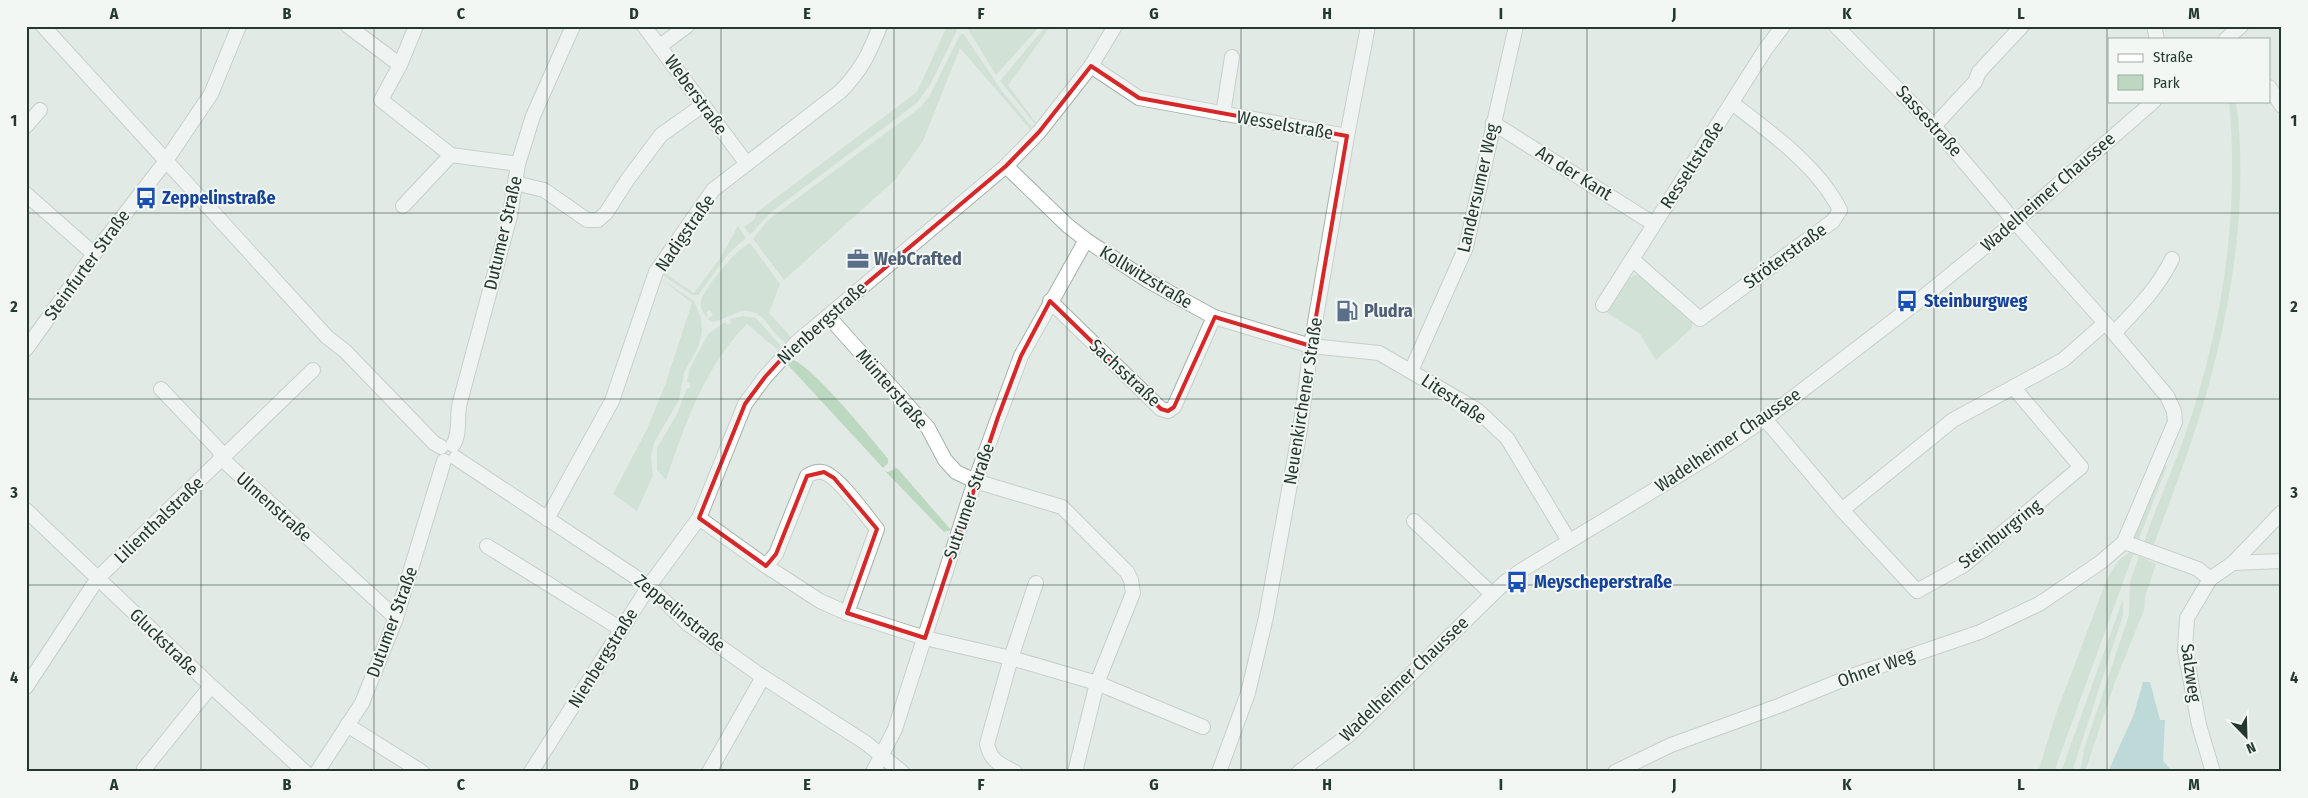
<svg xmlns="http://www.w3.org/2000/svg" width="2308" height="798" font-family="'Fira Sans Condensed',sans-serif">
	<rect width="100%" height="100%" fill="#e2eae5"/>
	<g fill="#bdd8c1">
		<polygon points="947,26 959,26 930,85 917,103 770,213 750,235 744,227 754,220 757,212 917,92"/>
		<polygon points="966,26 1040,26 996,75"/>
		<polygon points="1046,26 1051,26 1008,85 1036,123 1034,123 1000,81"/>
		<polygon points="963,33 1002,91 1032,127 1030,129 960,48 923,141 896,179 784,280 753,239 768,220 921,107 930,95 960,35"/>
		<path d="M2229,101h7c15,109 -9,233 -43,336 -12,36 -26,72 -39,107l-4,2 -7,-1c12,-36 28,-71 41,-107 38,-108 56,-223 45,-337z"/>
		<polygon points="738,226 746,238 729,253 698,295 692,295 660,273 663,272 694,293 721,257"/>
		<path d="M750,243l30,41 -11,29 22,24 -6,5c-16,-10 -21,-36 -46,-30 -8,2 -16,8 -25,10l-7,-3 6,-4 -3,-5 -4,3 2,3 -2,1c-3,-5 -6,-9 -5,-15 1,-12 37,-55 49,-59z"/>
		<polygon points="1637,274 1692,319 1692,328 1656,360 1640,334 1606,312 1627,279"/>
		<polygon points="660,278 694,301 701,318 702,331 699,345 684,373 679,400 654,443 651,457 653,475 637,511 613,494 647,429 665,385 692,303"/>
		<path d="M743,316l13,2 25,28 -3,4 -31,-26c-42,42 -62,100 -81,156l-9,-10v-22l20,-34 10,-26h3v-5l-3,-1 3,-14 18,-34 17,-12 2,3 4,-2 -1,-4z"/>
		<path d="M793,360c18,5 80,80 95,99v4l-5,5 -95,-103z"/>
		<polygon points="2163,465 2167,466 2137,544 2133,535"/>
		<polygon points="894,467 898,469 951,530 944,532 885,471 888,472 895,469"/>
		<path d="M2131,552h3l-80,220h-16l18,-58 51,-135c7,-12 11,-21 24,-27z"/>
		<polygon points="2139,556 2156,564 2145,597 2144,610 2115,682 2085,772 2080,772 2085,746 2129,615 2130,582"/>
		<polygon points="2123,599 2123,615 2072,772 2061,772"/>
	</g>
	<polygon fill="#90c8c8" points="2143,682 2150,682 2160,720 2165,720 2163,761 2173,772 2108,772 2134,714"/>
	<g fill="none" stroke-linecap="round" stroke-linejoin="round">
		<g stroke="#a5b1ab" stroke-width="16">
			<g id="minor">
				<polyline points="43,26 327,337 345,351 434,443 441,447"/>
				<polyline points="348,26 400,65"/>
				<polyline points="416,26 400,65 381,100 451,155 518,164"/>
				<polyline points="644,26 747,164"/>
				<polyline points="2154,26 2157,39"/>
				<polyline points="2226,39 2241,26"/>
				<polyline points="660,46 687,26"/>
				<polyline points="1091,66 1139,98 1347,136"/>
				<polyline points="2269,87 2282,106"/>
				<polyline points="1223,114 1232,57"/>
				<polyline points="1493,123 1654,224"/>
				<polyline points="26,126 40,110"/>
				<polyline points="1934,126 1975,82 1979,72 2022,26"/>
				<polyline points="1006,166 1067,225 1086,240 1147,280 1214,317 1311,346 1379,353 1477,410 1507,438 1569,541"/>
				<polyline points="515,183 544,190 587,220 598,220 606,213 628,179 661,135 703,105"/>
				<polyline points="26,194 94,254"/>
				<polyline points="403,206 451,155"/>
				<path d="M1633,260l67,59 133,-98 7,-11c-21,-43 -71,-79 -108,-107"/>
				<polyline points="1050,301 1161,409 1168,411 1174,407 1214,317"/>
				<polyline points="1603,305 1765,50 1783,26"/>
				<polyline points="828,316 928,428 945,460 956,472 975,481 1062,507 1127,572 1131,580 1133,593 1097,683 1075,772"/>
				<path d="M2114,333c22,-23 44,-45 58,-74"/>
				<polyline points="26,349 94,254 165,162 211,94 239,26"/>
				<polyline points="1411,371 1466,247 1516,26"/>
				<polyline points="161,389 219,450 222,459 396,618"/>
				<polyline points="1765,419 1842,510 1953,420 2063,360 2105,323"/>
				<path d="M453,445c8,-12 3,-28 7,-43l50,-186 8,-52 15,-48 40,-90"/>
				<polyline points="456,458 649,586 688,624 763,677 866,743 902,772"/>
				<polyline points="26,510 209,684 305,772"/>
				<polyline points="1842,510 1917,591 1964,565 2081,467 2013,387"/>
				<polyline points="699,518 766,566 820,601 847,613 925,638 1011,658 1097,683 1203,727"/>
				<path d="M547,519l65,-118 44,-129 29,-42 28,-40 128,-99c21,-22 28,-37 39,-65"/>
				<polyline points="1414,521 1492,594"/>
				<polyline points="2124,542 2198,569 2210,579"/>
				<polyline points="487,546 621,629"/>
				<polyline points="2233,563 2282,561"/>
				<path d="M766,566l10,-12 31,-78c5,-3 9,-5 15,-4 15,2 45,45 55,57l-30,84"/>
				<polyline points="26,687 98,578 313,370"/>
				<polyline points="347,725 422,772"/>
				<polyline points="144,769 211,686"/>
				<polyline points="317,772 362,703 396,618 444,461"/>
				<polyline points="531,772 649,586 699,518 745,404 765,377 797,342 1006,166 1039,132 1091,66 1115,26"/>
				<polyline points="709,772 763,677"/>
				<polyline points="873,772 895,729 975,481 1021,356 1086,240"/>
				<path d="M1015,772c-15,-8 -24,-10 -28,-28l24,-86 25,-75"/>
				<polyline points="1219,772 1248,693 1266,617 1300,429 1311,346 1347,136 1368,26"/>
				<polyline points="1299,772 1350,734 1504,583 1522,570 1712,455 1765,419 1911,307 2015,222 2154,101"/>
				<polyline points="1615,772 1671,745 1781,705 1854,675 1980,632 2039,604 2101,562 2124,542 2175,422 2174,411 2167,396 2114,333 2015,222 1934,126 1836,26"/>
				<polyline points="2213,772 2199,725 2185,651 2187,618 2210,579 2233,563 2282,512"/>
			</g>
		</g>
		<use href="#minor" stroke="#fff" stroke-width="14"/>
	</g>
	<path d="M0 0H2308V798H0ZM1091,66l48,32 208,38 -36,210 -96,-29 -41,90 -6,4 -7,-2 -111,-108 -29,55 -23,61 -73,221 -78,-25 30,-84 -43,-51 -10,-6 -17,4 -31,78 -10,12 -67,-48 46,-114 20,-27 32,-35 209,-176 33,-34z" fill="#e2eae5" fill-opacity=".55" fill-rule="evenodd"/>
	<path fill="none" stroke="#d62828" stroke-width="4" stroke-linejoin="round" d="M1091,66l48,32 208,38 -36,210 -96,-29 -41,90 -6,4 -7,-2 -111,-108 -29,55 -23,61 -73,221 -78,-25 30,-84 -43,-51 -10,-6 -17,4 -31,78 -10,12 -67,-48 46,-114 20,-27 32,-35 209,-176 33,-34z"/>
	<path fill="none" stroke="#243830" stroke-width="1" stroke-opacity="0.55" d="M201,26v746M374,26v746M547,26v746M721,26v746M894,26v746M1067,26v746M1241,26v746M1414,26v746M1587,26v746M1761,26v746M1934,26v746M2107,26v746M26,213h2256M26,399h2256M26,585h2256"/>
	<defs>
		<g id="bus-bare" transform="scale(1.725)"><path d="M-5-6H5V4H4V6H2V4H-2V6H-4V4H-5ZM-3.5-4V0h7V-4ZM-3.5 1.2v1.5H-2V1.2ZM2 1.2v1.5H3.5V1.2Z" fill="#1a4fb4" stroke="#f2f7f3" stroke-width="2.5" paint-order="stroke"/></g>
		<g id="office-bare" transform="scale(1.725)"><path d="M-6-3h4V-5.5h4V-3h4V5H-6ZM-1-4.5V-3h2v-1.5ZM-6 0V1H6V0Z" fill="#5c6f8a" stroke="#f2f7f3" stroke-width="2.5" paint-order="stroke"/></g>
		<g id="fuel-bare" transform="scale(1.725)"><path d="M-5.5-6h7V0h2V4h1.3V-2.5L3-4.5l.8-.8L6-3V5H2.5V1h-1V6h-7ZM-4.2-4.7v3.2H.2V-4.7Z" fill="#5c6f8a" stroke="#f2f7f3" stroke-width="2.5" paint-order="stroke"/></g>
	</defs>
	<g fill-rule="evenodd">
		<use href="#bus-bare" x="146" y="198"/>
		<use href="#office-bare" x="858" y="259"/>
		<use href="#bus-bare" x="1907" y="301"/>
		<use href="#fuel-bare" x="1347" y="311"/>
		<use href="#bus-bare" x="1517" y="582"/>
	</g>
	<g text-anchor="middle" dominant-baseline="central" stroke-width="4" stroke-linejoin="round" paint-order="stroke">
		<g font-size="18" fill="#243830" stroke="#f2f7f3">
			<text transform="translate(696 95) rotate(54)">Weberstraße</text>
			<text transform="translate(1929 121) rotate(48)">Sassestraße</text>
			<text transform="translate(1285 125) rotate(10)">Wesselstraße</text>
			<text transform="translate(1692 165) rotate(-57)">Resseltstraße</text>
			<text transform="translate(1574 173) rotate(32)">An der Kant</text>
			<text transform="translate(1478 188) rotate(-77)">Landersumer Weg</text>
			<text transform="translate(2048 192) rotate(-41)">Wadelheimer Chaussee</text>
			<text transform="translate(503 233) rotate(-77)">Dutumer Straße</text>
			<text transform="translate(685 233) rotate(-55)">Nadigstraße</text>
			<text transform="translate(1785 256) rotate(-36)">Ströterstraße</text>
			<text transform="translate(87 265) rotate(-54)">Steinfurter Straße</text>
			<text transform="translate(1146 277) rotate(31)">Kollwitzstraße</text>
			<text transform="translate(822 323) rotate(-42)">Nienbergstraße</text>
			<text transform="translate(1125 373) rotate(43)">Sachsstraße</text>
			<text transform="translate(892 389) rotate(49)">Münterstraße</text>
			<text transform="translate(1454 399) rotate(34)">Litestraße</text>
			<text transform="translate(1303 401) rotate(-81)">Neuenkirchener Straße</text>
			<text transform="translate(1728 440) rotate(-34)">Wadelheimer Chaussee</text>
			<text transform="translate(969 501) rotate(-71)">Sutrumer Straße</text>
			<text transform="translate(274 507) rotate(42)">Ulmenstraße</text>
			<text transform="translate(159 520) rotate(-44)">Lilienthalstraße</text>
			<text transform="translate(2000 534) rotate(-38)">Steinburgring</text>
			<text transform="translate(680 613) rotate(39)">Zeppelinstraße</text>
			<text transform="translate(392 622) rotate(-70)">Dutumer Straße</text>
			<text transform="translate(164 642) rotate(44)">Gluckstraße</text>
			<text transform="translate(603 658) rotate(-58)">Nienbergstraße</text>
			<text transform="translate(1876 668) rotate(-20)">Ohner Weg</text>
			<text transform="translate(2191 673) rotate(82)">Salzweg</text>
			<text transform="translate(1404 679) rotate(-44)">Wadelheimer Chaussee</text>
		</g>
		<g font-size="18" font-weight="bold" fill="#164399" stroke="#f2f7f3" text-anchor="start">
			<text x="162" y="198">Zeppelinstraße</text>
			<text x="1924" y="301">Steinburgweg</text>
			<text x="1534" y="582">Meyscheperstraße</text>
		</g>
		<g font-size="18" font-weight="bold" fill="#4e5e75" stroke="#f2f7f3" text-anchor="start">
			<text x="874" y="259">WebCrafted</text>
			<text x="1364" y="311">Pludra</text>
		</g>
	</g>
	<rect width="2308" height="798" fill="none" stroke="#f2f7f3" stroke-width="55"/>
	<rect x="2108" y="38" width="162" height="65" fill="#f2f7f3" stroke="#a0aba5"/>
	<rect x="2118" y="54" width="25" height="8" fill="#ffffff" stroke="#a0aba5"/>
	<text x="2153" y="62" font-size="15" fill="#243830">Straße</text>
	<rect x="2118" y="75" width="25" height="15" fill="#bdd8c1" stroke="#a0aba5"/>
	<text x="2153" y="88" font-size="15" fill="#243830">Park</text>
	<g transform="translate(2246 736) rotate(157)" stroke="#f2f7f3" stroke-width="4" paint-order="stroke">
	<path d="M0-4L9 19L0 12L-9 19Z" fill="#243830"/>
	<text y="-8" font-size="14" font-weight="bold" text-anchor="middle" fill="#243830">N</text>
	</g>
	<rect x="28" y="28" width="2252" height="742" fill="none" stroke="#243830" stroke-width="2"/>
	<g font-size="16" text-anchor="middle" font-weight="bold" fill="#243830">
		<text x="114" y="19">A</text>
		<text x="287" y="19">B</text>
		<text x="461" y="19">C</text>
		<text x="634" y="19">D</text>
		<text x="807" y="19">E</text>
		<text x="981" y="19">F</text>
		<text x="1154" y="19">G</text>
		<text x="1327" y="19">H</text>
		<text x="1501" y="19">I</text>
		<text x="1674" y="19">J</text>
		<text x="1847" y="19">K</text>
		<text x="2021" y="19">L</text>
		<text x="2194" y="19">M</text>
		<text x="14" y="126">1</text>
		<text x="2294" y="126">1</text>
		<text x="14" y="312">2</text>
		<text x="2294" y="312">2</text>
		<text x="14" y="498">3</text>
		<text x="2294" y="498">3</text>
		<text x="14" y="683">4</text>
		<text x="2294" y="683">4</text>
		<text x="114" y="790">A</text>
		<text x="287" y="790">B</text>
		<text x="461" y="790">C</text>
		<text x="634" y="790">D</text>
		<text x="807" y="790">E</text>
		<text x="981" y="790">F</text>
		<text x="1154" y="790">G</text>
		<text x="1327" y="790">H</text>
		<text x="1501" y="790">I</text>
		<text x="1674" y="790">J</text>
		<text x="1847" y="790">K</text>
		<text x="2021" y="790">L</text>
		<text x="2194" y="790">M</text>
	</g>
</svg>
